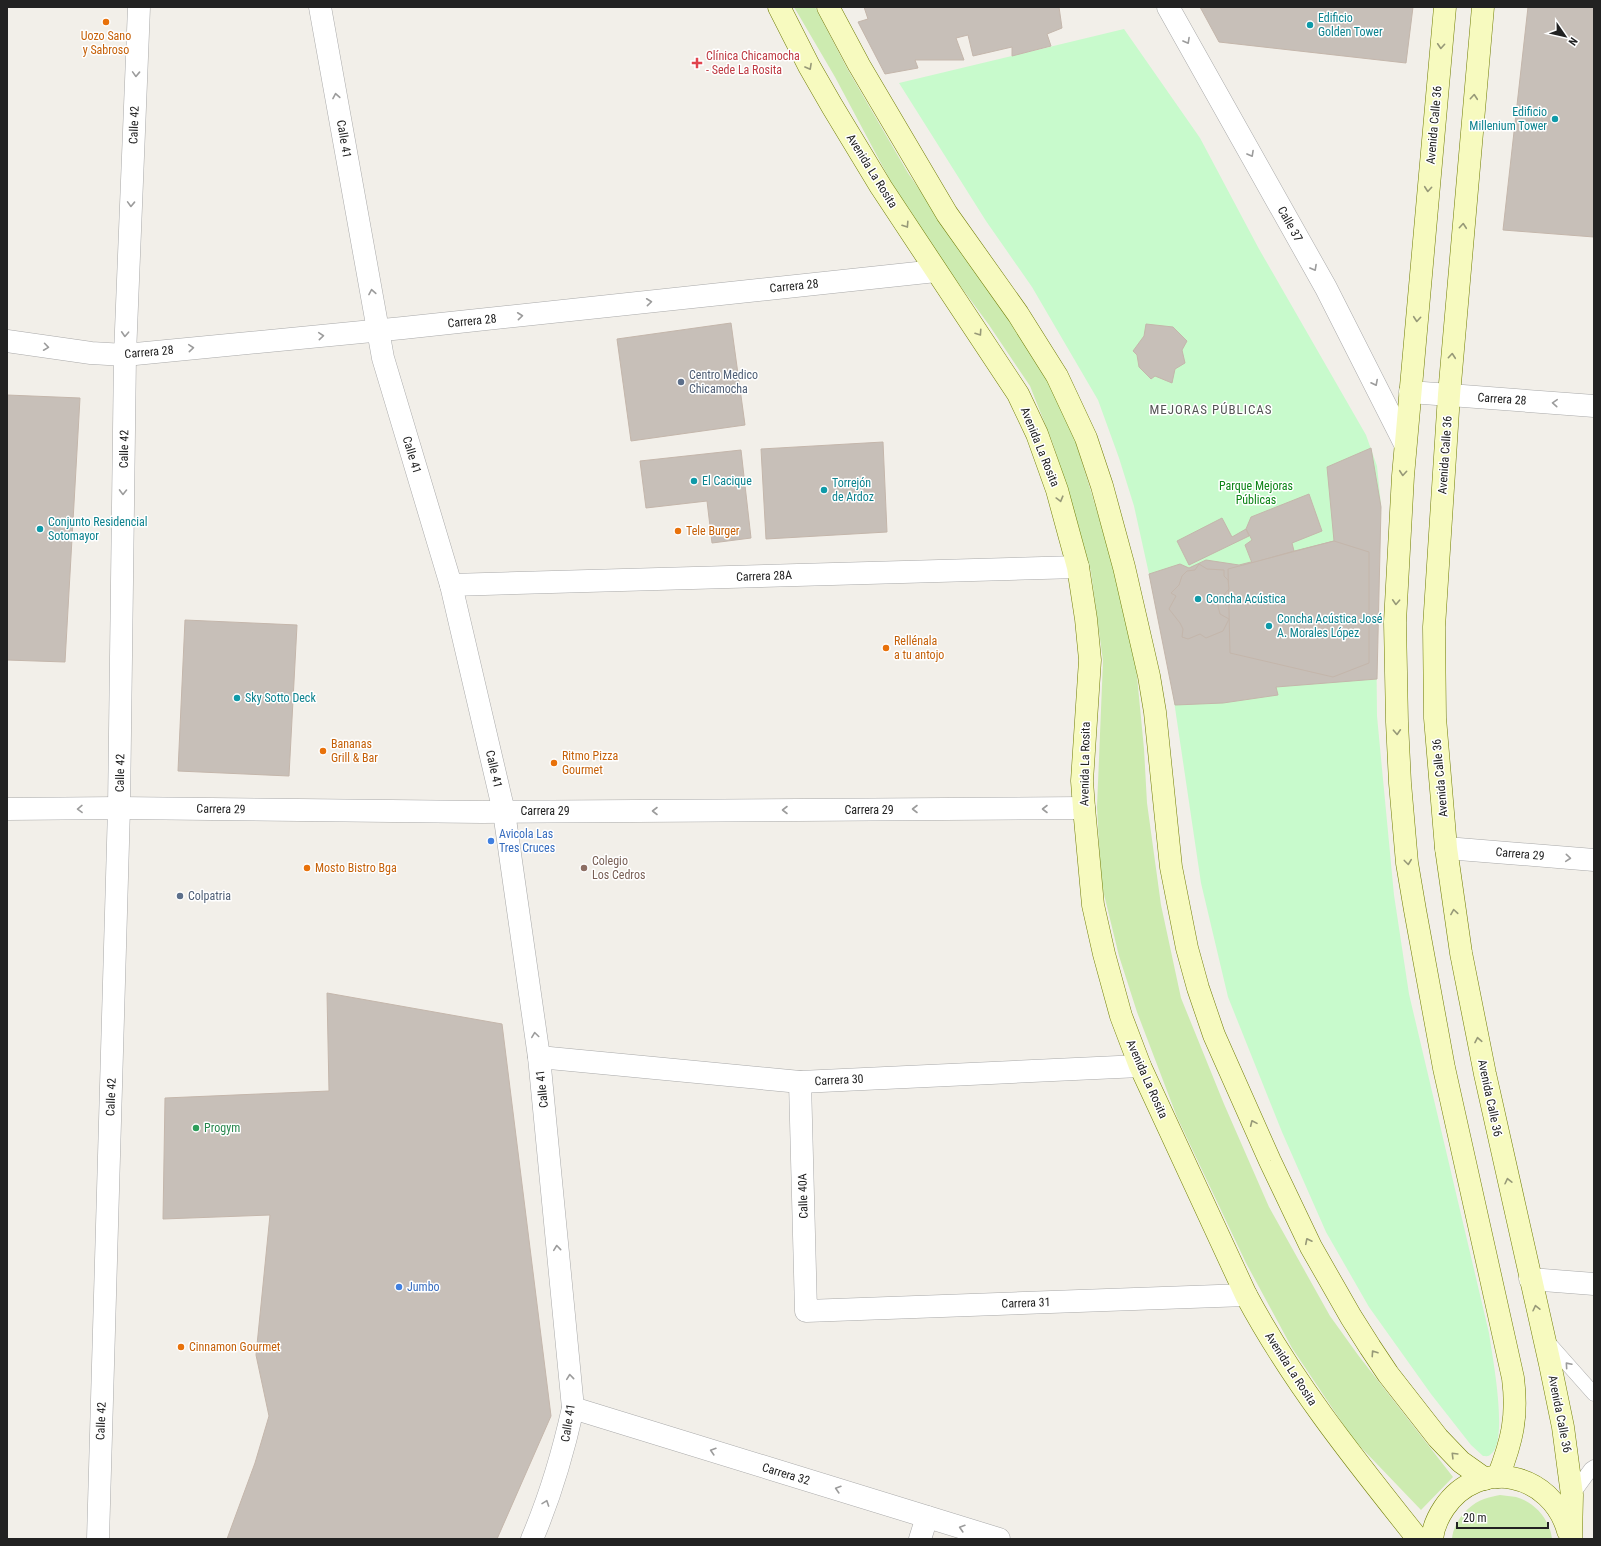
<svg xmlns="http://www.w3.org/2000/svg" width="1601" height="1546" font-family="'Roboto Condensed',sans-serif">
	<rect width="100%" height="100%" fill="#f2efe9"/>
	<g fill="#cdebb0">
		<polygon points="794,7 815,7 848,70 908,173 1051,381 1076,443 1089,485 1115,571 1136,666 1144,749 1147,803 1161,905 1181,998 1224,1104 1269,1207 1330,1316 1358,1355 1453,1477 1421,1510 1353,1439 1292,1348 1246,1263 1177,1117 1137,1012 1119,956 1101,882 1097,807 1103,661 1091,572 1067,488 1053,444 1030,386 989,325 950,272 891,182 835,77"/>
		<path d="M1500,1495c5,1 11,1 16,2 19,5 34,23 36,42h-100c1,-17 17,-35 32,-40 5,-2 11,-3 16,-4z"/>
	</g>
	<path fill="#c8facc" d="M1124,29l76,109 59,111 107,186 11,31 4,39 -5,110 1,101 17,179 15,99 80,339c3,22 20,107 2,121 -2,3 -5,2 -8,2l-12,-11 -40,-51 -62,-87 -43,-75 -44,-100 -54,-135 -27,-114 -31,-209 -21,-100 -15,-68 -15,-48 -21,-58 -66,-113 -46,-66 -87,-138z"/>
	<g fill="#c7bfb8" stroke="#c4b6ab">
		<polygon points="864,7 1059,7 1062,28 1047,34 1051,46 1012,56 1012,47 973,56 968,35 956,38 964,60 915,60 918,68 885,74 858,22 868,19"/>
		<polygon points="1200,7 1413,7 1406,63 1219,42"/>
		<polygon points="1528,7 1594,7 1594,237 1503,230"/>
		<polygon points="731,323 745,425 631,441 617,339"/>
		<polygon points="1146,324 1173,327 1187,341 1182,350 1185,363 1175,369 1172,383 1155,376 1151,379 1139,367 1137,355 1133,351 1144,336"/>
		<polygon points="7,395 80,398 65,662 7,660"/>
		<polygon points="883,442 887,532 766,539 761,449"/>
		<polygon points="1371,448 1381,507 1377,679 1276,687 1278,695 1223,703 1175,705 1149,574 1180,564 1189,568 1206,560 1239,565 1334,541 1327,467"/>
		<polygon points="741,450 751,538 712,543 707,501 646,508 640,461"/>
		<polygon points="1309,494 1322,531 1292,543 1294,551 1252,563 1245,545 1252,540 1246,529 1251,517"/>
		<polygon points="1222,518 1232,537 1246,529 1249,536 1189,565 1177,541"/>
		<polygon points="1334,541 1369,552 1369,663 1333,677 1230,653 1228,569"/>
		<polygon points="1199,564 1207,569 1224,570 1224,576 1228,580 1229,589 1222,597 1218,606 1220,614 1229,619 1223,631 1206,638 1200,634 1188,639 1182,637 1183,629 1180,623 1169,609 1176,596 1171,593 1179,585 1182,576 1187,571 1195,570"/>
		<polygon points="185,620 297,625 289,776 178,771"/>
		<polygon points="327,993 502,1024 551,1416 497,1539 227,1539 255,1463 269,1416 256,1355 270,1215 163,1219 165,1098 329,1091"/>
	</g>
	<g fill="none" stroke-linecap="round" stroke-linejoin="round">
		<g stroke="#a9a9a9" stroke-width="15">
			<g id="service">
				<polyline points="1547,1341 1594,1394"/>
				<polyline points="1572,1495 1591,1469 1594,1467"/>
			</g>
		</g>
		<g stroke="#a9a9a9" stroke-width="23">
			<g id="minor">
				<polyline points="1168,7 1326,288 1405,444"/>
				<polyline points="7,341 91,353 125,355 403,328 936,271"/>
				<polyline points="1410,392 1594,406"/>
				<polyline points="451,585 1078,567"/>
				<polyline points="1446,848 1594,860"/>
				<polyline points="539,1057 800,1082 1140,1066"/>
				<polyline points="800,1082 806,1311 1246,1295"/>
				<polyline points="573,1408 999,1539"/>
				<polyline points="920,1539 927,1517"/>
			</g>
		</g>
		<g stroke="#a9a9a9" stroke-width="23">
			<g id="tertiary">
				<path d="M320,7l63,351 68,227 53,227 35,245 34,351c-10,45 -23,89 -41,131"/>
				<polyline points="7,809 119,808 482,812 1084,808"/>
				<polyline points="1530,1279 1594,1284"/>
				<polyline points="98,1539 119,808 125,355 139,7"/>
			</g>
		</g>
		<g stroke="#707d05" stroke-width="23">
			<g id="secondary">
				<path d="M779,7l30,59 23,40 49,81 137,207 19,40 20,56 21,77 8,52 4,41 -8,121 2,27 9,97 11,49 17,62 19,50 106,229c47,88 110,166 172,244"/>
				<polyline points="828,7 859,65 947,214 1018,314 1057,376 1086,438 1102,486 1124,567 1149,676 1155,712 1171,867 1187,948 1198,988 1214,1035 1270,1161 1311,1247 1351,1317 1370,1347 1388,1374 1438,1438 1461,1462 1485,1479"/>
				<path d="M1445,7l-42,469 -8,146 2,100 3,61 7,80 8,47 29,158 69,310c5,39 -1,63 -15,99"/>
				<polyline points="1483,7 1449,395 1434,627 1435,718 1446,848 1461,953 1485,1074 1550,1364 1563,1427 1572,1495 1571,1539"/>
				<path d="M1432,1539c1,-11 6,-22 12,-31 35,-52 108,-35 124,23"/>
			</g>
		</g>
		<use href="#service" stroke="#fff" stroke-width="14"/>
		<use href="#minor" stroke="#fff" stroke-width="22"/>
		<use href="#tertiary" stroke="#fff" stroke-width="22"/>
		<use href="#secondary" stroke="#f7fabf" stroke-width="22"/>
	</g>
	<defs><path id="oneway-chevron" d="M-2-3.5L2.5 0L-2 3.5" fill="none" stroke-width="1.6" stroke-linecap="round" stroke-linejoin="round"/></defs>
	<g stroke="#9c9c9c">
		<use href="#oneway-chevron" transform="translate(1187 41) rotate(61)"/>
		<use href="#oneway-chevron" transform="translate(136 74) rotate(92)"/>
		<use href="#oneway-chevron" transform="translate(336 96) rotate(-100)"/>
		<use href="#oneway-chevron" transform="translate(1251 154) rotate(61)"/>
		<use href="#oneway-chevron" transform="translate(131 204) rotate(92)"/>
		<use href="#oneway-chevron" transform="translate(1314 268) rotate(61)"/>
		<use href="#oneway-chevron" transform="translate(372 292) rotate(-100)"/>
		<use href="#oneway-chevron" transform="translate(649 302) rotate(-6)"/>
		<use href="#oneway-chevron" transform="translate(520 316) rotate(-6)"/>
		<use href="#oneway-chevron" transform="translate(125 334) rotate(93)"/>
		<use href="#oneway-chevron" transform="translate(321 336) rotate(-5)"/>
		<use href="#oneway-chevron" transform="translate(46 347) rotate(8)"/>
		<use href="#oneway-chevron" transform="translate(191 348) rotate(-5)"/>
		<use href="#oneway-chevron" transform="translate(1375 383) rotate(63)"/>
		<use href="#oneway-chevron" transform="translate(1555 403) rotate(-176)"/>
		<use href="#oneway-chevron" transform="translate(123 492) rotate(91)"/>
		<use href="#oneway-chevron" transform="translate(80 809) rotate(179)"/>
		<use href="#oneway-chevron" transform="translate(915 809) rotate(180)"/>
		<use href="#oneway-chevron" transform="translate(1045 809) rotate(180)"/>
		<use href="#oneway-chevron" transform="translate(785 810) rotate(180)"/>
		<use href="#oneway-chevron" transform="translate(655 811) rotate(180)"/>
		<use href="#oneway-chevron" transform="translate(1568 858) rotate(5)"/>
		<use href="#oneway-chevron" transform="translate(535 1035) rotate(-98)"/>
		<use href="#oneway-chevron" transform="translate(557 1248) rotate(-96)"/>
		<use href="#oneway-chevron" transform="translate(1568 1365) rotate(-131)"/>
		<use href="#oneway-chevron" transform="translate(570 1377) rotate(-96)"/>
		<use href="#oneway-chevron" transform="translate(713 1451) rotate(-163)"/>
		<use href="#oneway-chevron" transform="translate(838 1489) rotate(-163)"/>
		<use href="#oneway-chevron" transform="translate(546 1503) rotate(-70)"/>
		<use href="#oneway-chevron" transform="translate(962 1528) rotate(-163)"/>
	</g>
	<g stroke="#979978">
		<use href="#oneway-chevron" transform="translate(1441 46) rotate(94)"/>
		<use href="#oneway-chevron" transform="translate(809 67) rotate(61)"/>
		<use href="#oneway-chevron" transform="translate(1474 97) rotate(-85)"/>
		<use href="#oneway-chevron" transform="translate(1428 189) rotate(95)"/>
		<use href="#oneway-chevron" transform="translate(906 225) rotate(57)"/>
		<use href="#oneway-chevron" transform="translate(1463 226) rotate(-85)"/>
		<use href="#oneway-chevron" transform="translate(1417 319) rotate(95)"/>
		<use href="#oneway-chevron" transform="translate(979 333) rotate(56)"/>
		<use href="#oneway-chevron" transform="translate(1452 356) rotate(-85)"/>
		<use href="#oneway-chevron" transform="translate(1403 473) rotate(95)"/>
		<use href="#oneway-chevron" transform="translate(1060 499) rotate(75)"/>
		<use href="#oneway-chevron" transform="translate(1396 602) rotate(93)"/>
		<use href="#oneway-chevron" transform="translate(1397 732) rotate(87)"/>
		<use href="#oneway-chevron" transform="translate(1408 862) rotate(83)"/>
		<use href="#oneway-chevron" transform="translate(1454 912) rotate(-99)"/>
		<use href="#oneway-chevron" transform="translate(1478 1040) rotate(-101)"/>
		<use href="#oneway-chevron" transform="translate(1253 1123) rotate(-114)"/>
		<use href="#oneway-chevron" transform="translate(1508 1181) rotate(-103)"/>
		<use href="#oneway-chevron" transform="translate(1308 1241) rotate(-116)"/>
		<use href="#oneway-chevron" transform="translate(1536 1308) rotate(-103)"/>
		<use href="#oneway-chevron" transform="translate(1374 1353) rotate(-124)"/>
		<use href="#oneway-chevron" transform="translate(1454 1455) rotate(-135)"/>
	</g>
	<g fill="#e8710a" stroke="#fff" stroke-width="1.5">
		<circle cx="106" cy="22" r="4"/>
		<circle cx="678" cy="531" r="4"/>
		<circle cx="886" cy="648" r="4"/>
		<circle cx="323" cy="751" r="4"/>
		<circle cx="554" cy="763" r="4"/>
		<circle cx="307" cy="868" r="4"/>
		<circle cx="181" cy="1347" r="4"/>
	</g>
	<g fill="#0f9aa8" stroke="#fff" stroke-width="1.5">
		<circle cx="1310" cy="25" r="4"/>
		<circle cx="1555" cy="119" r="4"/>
		<circle cx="694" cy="481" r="4"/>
		<circle cx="824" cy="490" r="4"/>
		<circle cx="40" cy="529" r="4"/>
		<circle cx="1198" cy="599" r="4"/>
		<circle cx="1269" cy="626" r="4"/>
		<circle cx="237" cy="698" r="4"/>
	</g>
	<path fill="#e0444e" stroke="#fff" stroke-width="1.5" d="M695 57h4v4h4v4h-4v4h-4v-4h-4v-4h4z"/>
	<g fill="#5c6f8a" stroke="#fff" stroke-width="1.5">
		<circle cx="681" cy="382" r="4"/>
		<circle cx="180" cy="896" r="4"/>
	</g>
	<g fill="#3f7fe0" stroke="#fff" stroke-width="1.5">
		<circle cx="491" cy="841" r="4"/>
		<circle cx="399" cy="1287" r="4"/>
	</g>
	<circle fill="#8d6e63" stroke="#fff" stroke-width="1.5" cx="584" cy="868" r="4"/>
	<circle fill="#2e9e5b" stroke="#fff" stroke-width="1.5" cx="196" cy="1128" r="4"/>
	<g text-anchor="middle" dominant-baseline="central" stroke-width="3" stroke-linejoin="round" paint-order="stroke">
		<g font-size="12" fill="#0d838f" stroke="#fff" text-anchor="start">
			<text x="1318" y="18">Edificio<tspan x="1318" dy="14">Golden Tower</tspan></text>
			<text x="1547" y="112" text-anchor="end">Edificio<tspan x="1547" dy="14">Millenium Tower</tspan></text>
			<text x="702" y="481">El Cacique</text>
			<text x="832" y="483">Torrejón<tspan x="832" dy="14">de Ardoz</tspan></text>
			<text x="48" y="522">Conjunto Residencial<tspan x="48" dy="14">Sotomayor</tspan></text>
			<text x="1206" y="599">Concha Acústica</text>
			<text x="1277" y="619">Concha Acústica José<tspan x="1277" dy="14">A. Morales López</tspan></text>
			<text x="245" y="698">Sky Sotto Deck</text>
		</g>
		<g font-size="12" fill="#c56008" stroke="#fff" text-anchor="start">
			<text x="106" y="36" text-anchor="middle">Uozo Sano<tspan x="106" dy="14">y Sabroso</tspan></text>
			<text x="686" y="531">Tele Burger</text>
			<text x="894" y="641">Rellénala<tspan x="894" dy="14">a tu antojo</tspan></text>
			<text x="331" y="744">Bananas<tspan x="331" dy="14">Grill &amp; Bar</tspan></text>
			<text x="562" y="756">Ritmo Pizza<tspan x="562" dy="14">Gourmet</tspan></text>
			<text x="315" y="868">Mosto Bistro Bga</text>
			<text x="189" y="1347">Cinnamon Gourmet</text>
		</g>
		<g font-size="12" fill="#be3a42" stroke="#fff" text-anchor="start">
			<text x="706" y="56">Clínica Chicamocha<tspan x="706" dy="14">- Sede La Rosita</tspan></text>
		</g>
		<g font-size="12" fill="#222" stroke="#fff">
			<text transform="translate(134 125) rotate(-88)">Calle 42</text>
			<text transform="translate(1434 125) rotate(-85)">Avenida Calle 36</text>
			<text transform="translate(344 139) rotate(80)">Calle 41</text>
			<text transform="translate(872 171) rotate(58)">Avenida La Rosita</text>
			<text transform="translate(1290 224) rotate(61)">Calle 37</text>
			<text transform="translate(794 286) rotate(-6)">Carrera 28</text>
			<text transform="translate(472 321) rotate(-6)">Carrera 28</text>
			<text transform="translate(149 352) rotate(-5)">Carrera 28</text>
			<text transform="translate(1502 399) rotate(4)">Carrera 28</text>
			<text transform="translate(1040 447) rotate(68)">Avenida La Rosita</text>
			<text transform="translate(124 449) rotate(-89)">Calle 42</text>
			<text transform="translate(412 455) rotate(73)">Calle 41</text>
			<text transform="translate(1445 455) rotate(-86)">Avenida Calle 36</text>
			<text transform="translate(764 576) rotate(-2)">Carrera 28A</text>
			<text transform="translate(1085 764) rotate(-89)">Avenida La Rosita</text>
			<text transform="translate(494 769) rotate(77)">Calle 41</text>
			<text transform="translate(120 773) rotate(-89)">Calle 42</text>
			<text transform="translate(1440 778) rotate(-95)">Avenida Calle 36</text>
			<text transform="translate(221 809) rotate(1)">Carrera 29</text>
			<text x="869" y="810">Carrera 29</text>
			<text x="545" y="811">Carrera 29</text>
			<text transform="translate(1520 854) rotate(5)">Carrera 29</text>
			<text transform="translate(1147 1079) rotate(66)">Avenida La Rosita</text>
			<text transform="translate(839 1080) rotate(-3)">Carrera 30</text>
			<text transform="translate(542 1089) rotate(-96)">Calle 41</text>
			<text transform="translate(111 1097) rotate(-88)">Calle 42</text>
			<text transform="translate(1490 1098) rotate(78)">Avenida Calle 36</text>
			<text transform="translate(803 1196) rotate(-92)">Calle 40A</text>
			<text transform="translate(1026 1303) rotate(-2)">Carrera 31</text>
			<text transform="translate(1291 1369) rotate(57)">Avenida La Rosita</text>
			<text transform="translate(1560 1414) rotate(79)">Avenida Calle 36</text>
			<text transform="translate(101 1421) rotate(-88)">Calle 42</text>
			<text transform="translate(568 1423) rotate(-81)">Calle 41</text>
			<text transform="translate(786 1474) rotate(17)">Carrera 32</text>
		</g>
		<g font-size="12" fill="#4e5e75" stroke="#fff" text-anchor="start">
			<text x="689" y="375">Centro Medico<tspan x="689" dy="14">Chicamocha</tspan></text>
			<text x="188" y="896">Colpatria</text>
		</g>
		<g font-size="12" fill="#0c8416" stroke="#fff">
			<text x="1256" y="486">Parque Mejoras<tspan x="1256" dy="14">Públicas</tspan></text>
		</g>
		<g font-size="12" fill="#366cbe" stroke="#fff" text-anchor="start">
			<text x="499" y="834">Avicola Las<tspan x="499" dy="14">Tres Cruces</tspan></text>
			<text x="407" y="1287">Jumbo</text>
		</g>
		<g font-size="12" fill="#785e54" stroke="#fff" text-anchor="start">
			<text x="592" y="861">Colegio<tspan x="592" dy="14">Los Cedros</tspan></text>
		</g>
		<g font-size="12" fill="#27864d" stroke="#fff" text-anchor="start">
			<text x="204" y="1128">Progym</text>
		</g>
		<g font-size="13" letter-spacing="1" fill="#555" stroke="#fff">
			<text x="1211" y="409">MEJORAS PÚBLICAS</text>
		</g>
	</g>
	<rect width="1601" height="1546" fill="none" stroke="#222222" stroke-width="16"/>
	<g transform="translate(1565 36) rotate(124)" stroke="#ffffff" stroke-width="3" paint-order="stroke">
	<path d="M0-3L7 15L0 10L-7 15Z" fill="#222222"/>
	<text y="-6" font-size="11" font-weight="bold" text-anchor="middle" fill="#222222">N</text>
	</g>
	<path d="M1457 1522v6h91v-6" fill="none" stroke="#222222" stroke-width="2"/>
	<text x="1463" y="1522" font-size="12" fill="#222222" stroke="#ffffff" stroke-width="3" paint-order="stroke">20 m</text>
</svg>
